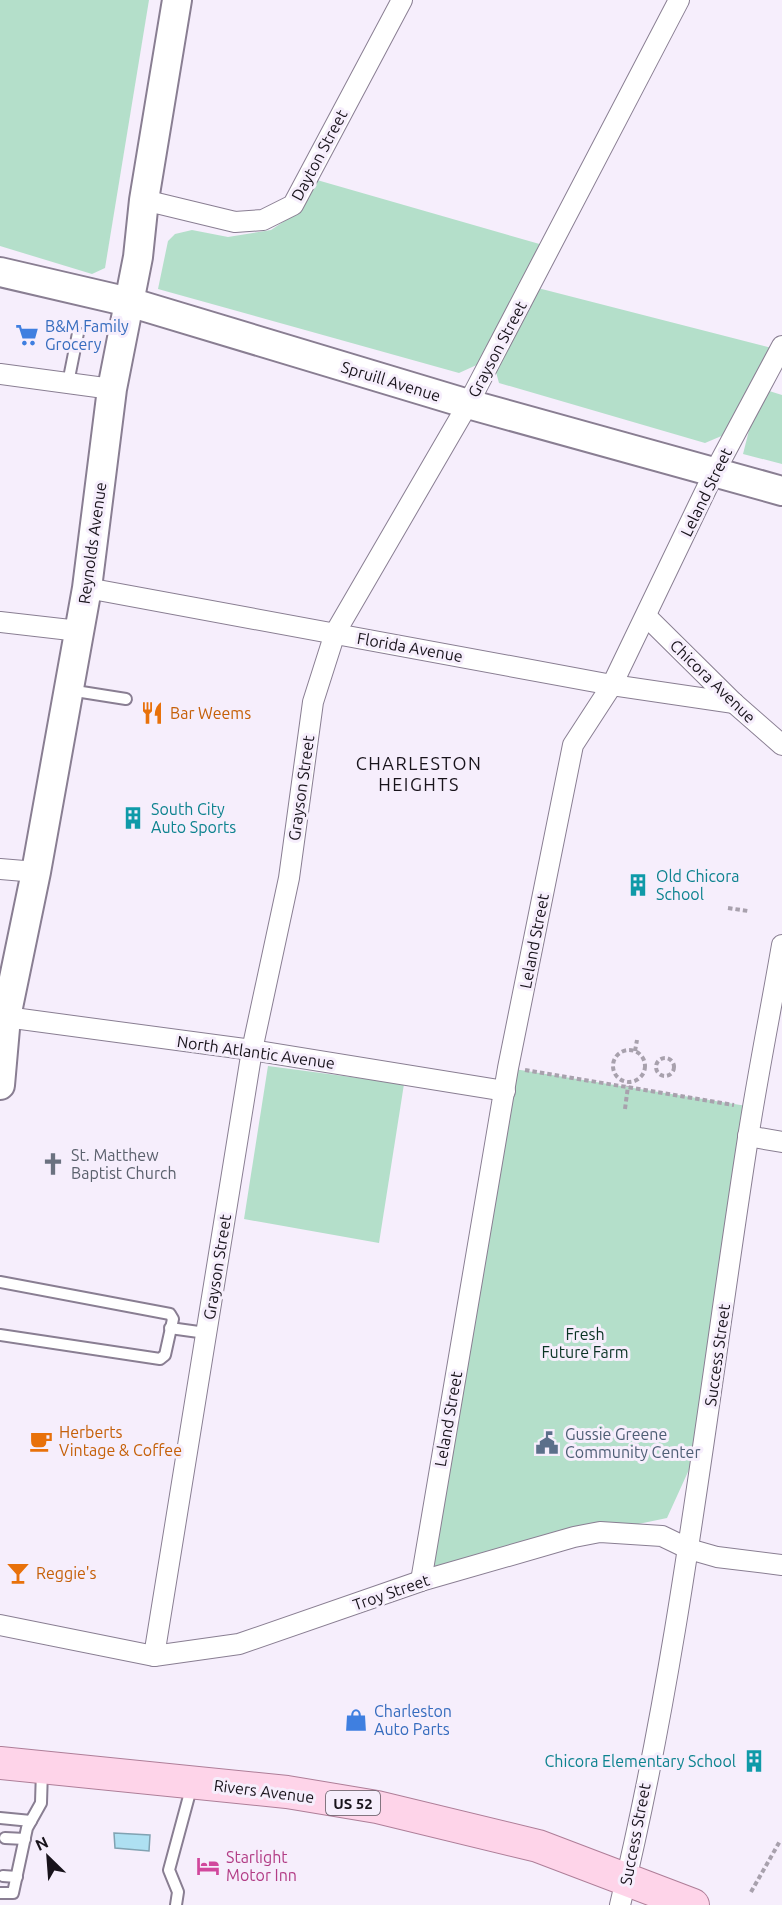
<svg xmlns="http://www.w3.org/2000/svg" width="782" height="1905" font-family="Ubuntu,sans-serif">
	<rect width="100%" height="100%" fill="#f6eefc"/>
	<g fill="#b4dfca">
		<polygon points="0,0 149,0 105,268 92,274 0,246"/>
		<polygon points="317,180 550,247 530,286 780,350 760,388 782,395 782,464 743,454 759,391 738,429 705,443 499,383 492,358 459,373 158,289 168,241 175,234 192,230 228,237 271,230 301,210"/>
		<polygon points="268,1066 404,1084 379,1243 244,1219"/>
		<polygon points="508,1068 753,1107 702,1441 667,1518 600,1532 421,1580"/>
	</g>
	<polygon fill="#aee0f2" stroke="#81a2b2" stroke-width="1.5" points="114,1833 150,1835 149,1851 115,1848"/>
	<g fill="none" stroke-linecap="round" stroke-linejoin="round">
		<g stroke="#897e92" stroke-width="14">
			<g id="lane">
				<polyline points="68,383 78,333"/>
				<polyline points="69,690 126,699"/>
				<polyline points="0,1282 170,1314 173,1319 165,1355 160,1359 0,1335"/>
				<polyline points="170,1328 206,1333"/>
				<polyline points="0,1818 31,1821"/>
				<polyline points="5,1838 25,1839"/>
				<polyline points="3,1876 17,1877"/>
				<polyline points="0,1893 13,1893 27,1828 41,1803 42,1770"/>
				<polyline points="176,1905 178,1892 169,1870 192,1785"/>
			</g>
		</g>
		<g stroke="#897e92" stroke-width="22">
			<g id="street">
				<polyline points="144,200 235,222 263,220 293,205 402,0"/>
				<polyline points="0,374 112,389"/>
				<polyline points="87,588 612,685 734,703"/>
				<polyline points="646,616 734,703 782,745"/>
				<polyline points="0,622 79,631"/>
				<polyline points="0,869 36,872"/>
				<polyline points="6,1017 252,1050 505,1091"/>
				<polyline points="748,1136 782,1142"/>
				<polyline points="421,1581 508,1068 573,745 612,685 714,473 782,346"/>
				<polyline points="0,1625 154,1656 239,1644 421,1581 574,1537 600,1532 662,1536 689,1549 717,1557 782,1565"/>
				<polyline points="154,1656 252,1050 289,878 313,702 335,633 468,404 679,0"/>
				<path d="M620,1905c61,-252 88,-511 128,-767 10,-65 23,-129 34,-193"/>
			</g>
		</g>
		<g stroke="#897e92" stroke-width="32">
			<g id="secondary">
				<polyline points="0,272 129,302 468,404 782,491"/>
				<polyline points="0,1085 6,1017 36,872 87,588 112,389 138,257 144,200 177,0"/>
			</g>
		</g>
		<g stroke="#ae7e98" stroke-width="34">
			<polyline id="primary" points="0,1763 287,1792 377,1807 538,1846 693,1905"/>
		</g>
		<g stroke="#a8a1ad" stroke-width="4" stroke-dasharray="4.5 3" stroke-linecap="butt">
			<polyline points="728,908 748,911"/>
			<circle cx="629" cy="1066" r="16"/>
			<polyline points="635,1051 637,1040"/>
			<circle cx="665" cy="1067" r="9"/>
			<polyline points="525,1070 734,1105"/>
			<polyline points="625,1109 628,1086"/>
			<polyline points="751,1892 780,1841"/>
		</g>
		<use href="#lane" stroke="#fff" stroke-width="10"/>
		<use href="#street" stroke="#fff" stroke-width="20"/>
		<use href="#secondary" stroke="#fff" stroke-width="28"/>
		<use href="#primary" stroke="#fed4e9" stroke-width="32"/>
	</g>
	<defs>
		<g id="supermarket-bare" transform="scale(1.8)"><path d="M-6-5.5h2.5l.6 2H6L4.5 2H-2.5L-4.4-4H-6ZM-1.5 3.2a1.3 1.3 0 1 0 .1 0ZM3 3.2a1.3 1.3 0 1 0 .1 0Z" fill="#3f7fe0" stroke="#f6eefc" stroke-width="2.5" paint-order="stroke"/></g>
		<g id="restaurant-bare" transform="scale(1.8)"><path d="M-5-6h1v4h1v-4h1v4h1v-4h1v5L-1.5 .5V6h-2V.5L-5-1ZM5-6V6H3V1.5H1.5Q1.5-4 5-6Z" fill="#e8710a" stroke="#f6eefc" stroke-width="2.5" paint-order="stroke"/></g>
		<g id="building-bare" transform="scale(1.8)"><path d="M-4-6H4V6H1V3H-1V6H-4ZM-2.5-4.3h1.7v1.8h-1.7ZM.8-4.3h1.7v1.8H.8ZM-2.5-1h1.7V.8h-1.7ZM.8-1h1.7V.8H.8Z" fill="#0f9aa8" stroke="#f6eefc" stroke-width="2.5" paint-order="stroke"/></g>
		<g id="church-bare" transform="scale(1.8)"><path d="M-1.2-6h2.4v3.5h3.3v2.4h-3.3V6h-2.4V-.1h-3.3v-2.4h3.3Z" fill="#6b7280" stroke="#f6eefc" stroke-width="2.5" paint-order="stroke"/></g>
		<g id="cafe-bare" transform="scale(1.8)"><path d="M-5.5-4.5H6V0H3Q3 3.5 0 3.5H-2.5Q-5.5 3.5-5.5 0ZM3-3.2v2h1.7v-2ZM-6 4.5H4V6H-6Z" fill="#e8710a" stroke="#f6eefc" stroke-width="2.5" paint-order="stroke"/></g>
		<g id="civic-bare" transform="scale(1.8)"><path d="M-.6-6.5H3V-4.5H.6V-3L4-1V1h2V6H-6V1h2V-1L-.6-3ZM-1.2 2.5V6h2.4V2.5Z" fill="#5c6f8a" stroke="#f6eefc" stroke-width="2.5" paint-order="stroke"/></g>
		<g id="bar-bare" transform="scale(1.8)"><path d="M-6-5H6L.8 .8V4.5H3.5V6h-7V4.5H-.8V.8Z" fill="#e8710a" stroke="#f6eefc" stroke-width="2.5" paint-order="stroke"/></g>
		<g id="shop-bare" transform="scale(1.8)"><path d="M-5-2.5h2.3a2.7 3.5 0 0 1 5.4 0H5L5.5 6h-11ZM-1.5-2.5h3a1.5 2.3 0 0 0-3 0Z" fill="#3f7fe0" stroke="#f6eefc" stroke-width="2.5" paint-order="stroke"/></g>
		<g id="hotel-bare" transform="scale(1.8)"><path d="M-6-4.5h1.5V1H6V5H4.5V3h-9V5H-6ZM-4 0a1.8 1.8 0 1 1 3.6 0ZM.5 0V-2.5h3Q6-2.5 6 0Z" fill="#d1479c" stroke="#f6eefc" stroke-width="2.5" paint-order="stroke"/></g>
	</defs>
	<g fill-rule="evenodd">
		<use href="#supermarket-bare" x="27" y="335"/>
		<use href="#restaurant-bare" x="152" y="713"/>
		<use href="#building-bare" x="133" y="818"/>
		<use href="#building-bare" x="638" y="885"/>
		<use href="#church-bare" x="53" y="1164"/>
		<use href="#cafe-bare" x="41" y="1441"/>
		<use href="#civic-bare" x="547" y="1443"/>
		<use href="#bar-bare" x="18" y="1573"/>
		<use href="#shop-bare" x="356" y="1720"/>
		<use href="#building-bare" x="754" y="1761"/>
		<use href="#hotel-bare" x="208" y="1866"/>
	</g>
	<g text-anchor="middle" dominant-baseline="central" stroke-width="6" stroke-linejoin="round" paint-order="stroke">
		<rect fill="#f6eefc" stroke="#5b555e" stroke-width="1.5" x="326" y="1791" width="54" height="24" rx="4.5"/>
		<g font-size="15" font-weight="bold" fill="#18131b">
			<text x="353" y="1803">US 52</text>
		</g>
		<g font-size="16" fill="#18131b" stroke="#f6eefc">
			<text transform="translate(319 155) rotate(-62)">Dayton Street</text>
			<text transform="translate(497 349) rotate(-62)">Grayson Street</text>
			<text transform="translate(391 381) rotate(17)">Spruill Avenue</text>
			<text transform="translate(706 492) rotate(-64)">Leland Street</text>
			<text transform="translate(92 543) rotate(-82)">Reynolds Avenue</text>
			<text transform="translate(410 647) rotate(10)">Florida Avenue</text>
			<text transform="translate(713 681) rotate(44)">Chicora Avenue</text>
			<text transform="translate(301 788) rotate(-82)">Grayson Street</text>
			<text transform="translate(534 941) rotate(-79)">Leland Street</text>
			<text transform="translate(256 1052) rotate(8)">North Atlantic Avenue</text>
			<text transform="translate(217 1267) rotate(-81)">Grayson Street</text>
			<text transform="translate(717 1355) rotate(-82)">Success Street</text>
			<text transform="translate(448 1419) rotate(-80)">Leland Street</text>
			<text transform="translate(391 1592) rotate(-19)">Troy Street</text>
			<text transform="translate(264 1791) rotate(7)">Rivers Avenue</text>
			<text transform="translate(635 1834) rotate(-79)">Success Street</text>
		</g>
		<g font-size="16" fill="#366cbe" stroke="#f6eefc" text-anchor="start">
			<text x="45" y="326">B&amp;M Family<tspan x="45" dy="18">Grocery</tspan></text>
			<text x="374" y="1711">Charleston<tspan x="374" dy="18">Auto Parts</tspan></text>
		</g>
		<g font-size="16" fill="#c56008" stroke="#f6eefc" text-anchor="start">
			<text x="170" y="713">Bar Weems</text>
			<text x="59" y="1432">Herberts<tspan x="59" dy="18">Vintage &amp; Coffee</tspan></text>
			<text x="36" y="1573">Reggie's</text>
		</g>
		<g font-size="16" fill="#0d838f" stroke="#f6eefc" text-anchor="start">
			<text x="151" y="809">South City<tspan x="151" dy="18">Auto Sports</tspan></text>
			<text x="656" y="876">Old Chicora<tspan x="656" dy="18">School</tspan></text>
			<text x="736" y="1761" text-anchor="end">Chicora Elementary School</text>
		</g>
		<g font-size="16" fill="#5b616d" stroke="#f6eefc" text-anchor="start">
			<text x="71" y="1155">St. Matthew<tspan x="71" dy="18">Baptist Church</tspan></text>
		</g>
		<g font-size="16" fill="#0a3324" stroke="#f6eefc">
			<text x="585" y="1334">Fresh<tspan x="585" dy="18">Future Farm</tspan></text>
		</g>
		<g font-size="16" fill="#4e5e75" stroke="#f6eefc" text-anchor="start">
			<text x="565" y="1434">Gussie Greene<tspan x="565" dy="18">Community Center</tspan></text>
		</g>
		<g font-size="16" fill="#b23c85" stroke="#f6eefc" text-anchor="start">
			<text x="226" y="1857">Starlight<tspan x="226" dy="18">Motor Inn</tspan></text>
		</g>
		<g font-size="18" letter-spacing="1.5" fill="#18131b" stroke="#f6eefc">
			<text x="419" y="763">CHARLESTON<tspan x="419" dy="21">HEIGHTS</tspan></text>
		</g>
	</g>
	<g transform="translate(48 1857) rotate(335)" stroke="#f6eefc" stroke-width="4.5" paint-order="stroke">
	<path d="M0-4.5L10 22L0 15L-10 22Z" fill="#18131b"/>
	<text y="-9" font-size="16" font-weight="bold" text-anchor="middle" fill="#18131b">N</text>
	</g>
</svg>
